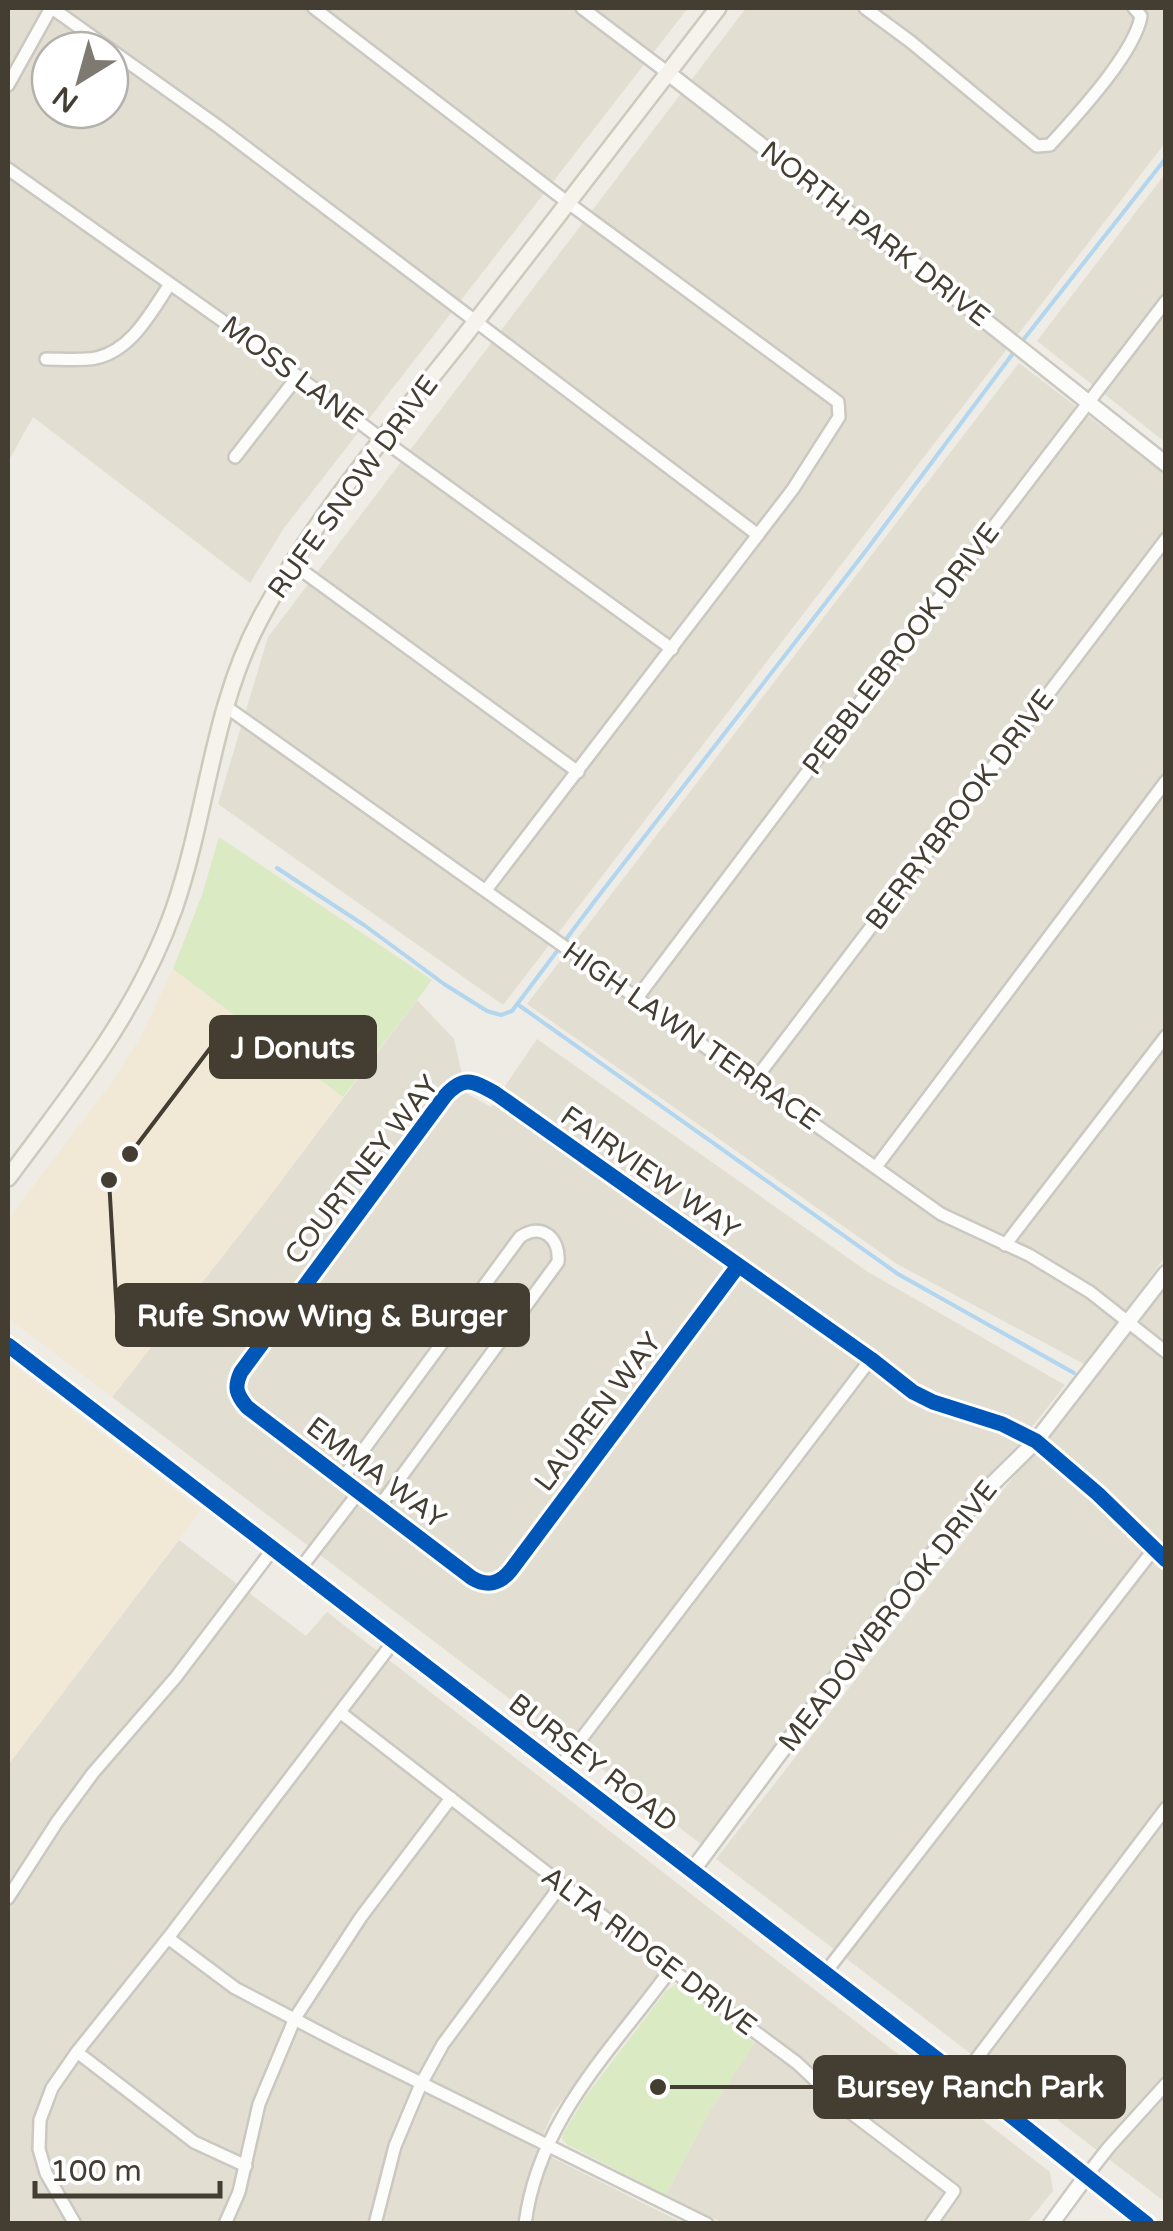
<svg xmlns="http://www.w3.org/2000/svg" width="1173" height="2231" font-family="'Varela Round',sans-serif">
	<rect width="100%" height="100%" fill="#eeece5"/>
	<g fill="#e3ded2" fill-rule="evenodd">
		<path d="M8,8h680l-404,520 -34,55 -217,-166 -25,45zM50,50h60v60h-60z"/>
		<polygon points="746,8 1165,8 1165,143 503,1005 218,804 268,637"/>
		<polygon points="1165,174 1165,442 1037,341"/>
		<polygon points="1019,363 1165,474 1165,1257 1086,1365 897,1264 527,1004"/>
		<polygon points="417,1000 454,1039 466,1093 491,1107 537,1039 868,1272 1065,1385 1017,1446 966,1497 701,1844 112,1397 266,1201"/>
		<polygon points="1165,1282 1165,2202 716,1859"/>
		<polygon points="179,1540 306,1636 327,1612 1050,2172 1053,2191 1026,2224 723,2223 666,2195 710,2110 764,2029 673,1957 552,2114 537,2150 683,2223 8,2223 8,1765"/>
	</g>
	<g fill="#f2e8d6">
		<polygon points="173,969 343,1097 266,1201 112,1397 8,1318 8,1219 107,1089 139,1040"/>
		<polygon points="8,1361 201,1510 8,1765"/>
	</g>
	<g fill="#daeac3">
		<polygon points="219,837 432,980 343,1097 173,969 202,895"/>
		<polygon points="676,1984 690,1992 755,2043 710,2110 666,2195 568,2145 562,2139 563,2134 586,2096 665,1992"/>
	</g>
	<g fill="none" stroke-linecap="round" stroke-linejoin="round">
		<g stroke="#b2d6ef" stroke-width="4">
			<polyline points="1020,344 1166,158"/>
			<polyline points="277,868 364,925 444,984 487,1011 501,1015 512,1011 597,898 865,552 1014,352"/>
			<polyline points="520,1006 898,1274 1074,1373"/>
		</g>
		<g stroke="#cac8c1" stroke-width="16">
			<g id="minor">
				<polyline points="52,8 219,127 758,535"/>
				<polyline points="314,8 567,202 838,402 839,417 793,489 486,890"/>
				<polyline points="582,8 668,73"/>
				<path d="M865,8l46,34 126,104 13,-1c26,-29 85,-92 91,-129l-7,-8"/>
				<polyline points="8,85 51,8"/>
				<polyline points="8,169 234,329 383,440 672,649"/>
				<path d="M46,359c16,0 34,2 50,-1 36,-8 55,-46 74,-74"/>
				<polyline points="235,457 298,376"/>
				<polyline points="293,564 578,772"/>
				<polyline points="225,706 941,1214 1029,1255 1090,1292 1166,1352"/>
				<polyline points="637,998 872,686 1166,301"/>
				<polyline points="754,1081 1166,539"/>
				<polyline points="876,1167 1166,781"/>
				<polyline points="1005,1245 1166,1036"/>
				<path d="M738,1266l-227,304c-11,14 -24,17 -39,8l-225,-171c-11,-13 -13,-20 -6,-35l204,-276c19,-21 28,-15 50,-3l376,266 42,33 20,10 69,22 34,17 62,53 68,66"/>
				<path d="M342,1479l178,-242c22,-15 40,1 38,25l-179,245"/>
				<polyline points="300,1569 359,1492"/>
				<polyline points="341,1713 671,1969 797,2063 846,2109 954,2191 931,2224"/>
				<polyline points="559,1768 871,1359"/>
				<polyline points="8,1898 57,1822 93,1773 176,1677 273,1549"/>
				<polyline points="168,1938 235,1988 342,2044 707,2224"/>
				<polyline points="825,1973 1154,1549"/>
				<polyline points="77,2052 194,2142 246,2166"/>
				<polyline points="962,2078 1166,1808"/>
				<polyline points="1087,2175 1109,2147 1166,2084"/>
				<polyline points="75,2224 46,2173 39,2149 40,2120 52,2088 77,2052 168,1938 394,1641"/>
				<polyline points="225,2224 239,2192 259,2104 295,2018 361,1917 451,1798"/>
				<polyline points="375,2224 395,2146 421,2084 443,2044 561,1885"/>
				<path d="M525,2224c13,-104 87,-174 146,-255"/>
			</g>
		</g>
		<g stroke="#cac8c1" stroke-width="19">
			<g id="tertiary">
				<polyline points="668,73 900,253 1166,464"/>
				<polyline points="8,1345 1006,2112 1147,2224"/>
				<polyline points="692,1871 870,1632 978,1498 1036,1441 1166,1273"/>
				<polyline points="1051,2224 1087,2175"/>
			</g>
		</g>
		<g stroke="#cdc9bc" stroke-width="20">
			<path id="secondary" d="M8,1178c65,-88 129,-165 166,-269 33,-95 38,-200 86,-290 53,-100 129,-188 199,-276 87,-111 173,-224 259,-335"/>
		</g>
		<use href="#minor" stroke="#fcfcfb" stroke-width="11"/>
		<use href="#tertiary" stroke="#fcfcfb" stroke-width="14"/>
		<use href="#secondary" stroke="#f6f3ec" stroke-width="15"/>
		<g stroke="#fff" stroke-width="21">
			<g id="cycleway">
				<path d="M738,1266l-227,304c-11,14 -24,17 -39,8l-225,-171c-11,-13 -13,-20 -6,-35l204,-276c19,-21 28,-15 50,-3l376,266 42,33 20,10 69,22 34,17 62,53 68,66"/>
				<polyline points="8,1345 1006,2112 1147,2224"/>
			</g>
		</g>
		<use href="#cycleway" stroke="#0057b8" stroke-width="15"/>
	</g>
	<g text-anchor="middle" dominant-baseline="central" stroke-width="8" stroke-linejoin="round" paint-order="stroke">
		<g font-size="28" fill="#433d32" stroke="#fff">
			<text transform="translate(875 234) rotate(38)">NORTH PARK DRIVE</text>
			<text transform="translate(292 373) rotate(37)">MOSS LANE</text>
			<text transform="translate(353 487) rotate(-54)">RUFE SNOW DRIVE</text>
			<text transform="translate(901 649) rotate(-53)">PEBBLEBROOK DRIVE</text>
			<text transform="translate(960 810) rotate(-53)">BERRYBROOK DRIVE</text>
			<text transform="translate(691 1036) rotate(35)">HIGH LAWN TERRACE</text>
			<text transform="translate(362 1170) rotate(-52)">COURTNEY WAY</text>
			<text transform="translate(650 1173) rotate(35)">FAIRVIEW WAY</text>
			<text transform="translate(598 1412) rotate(-53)">LAUREN WAY</text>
			<text transform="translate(376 1473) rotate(37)">EMMA WAY</text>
			<text transform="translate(888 1616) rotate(-52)">MEADOWBROOK DRIVE</text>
			<text transform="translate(593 1763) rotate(38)">BURSEY ROAD</text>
			<text transform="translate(649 1951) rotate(37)">ALTA RIDGE DRIVE</text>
		</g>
	</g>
	<path fill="none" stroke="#433d32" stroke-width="4" d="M130 1154L211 1047M109 1180L117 1315M658 2087L815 2087"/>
	<g fill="#433d32" stroke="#fff" stroke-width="4">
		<circle cx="130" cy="1154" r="10"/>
		<circle cx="109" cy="1180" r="10"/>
		<circle cx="658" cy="2087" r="10"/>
	</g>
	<g fill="#433d32" stroke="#433d32" stroke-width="4">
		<rect x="211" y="1017" width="164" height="60" rx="10"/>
		<rect x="117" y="1285" width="411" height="60" rx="10"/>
		<rect x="815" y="2057" width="309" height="60" rx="10"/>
	</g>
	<g font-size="30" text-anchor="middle" font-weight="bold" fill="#fff">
		<text x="293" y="1058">J Donuts</text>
		<text x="322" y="1326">Rufe Snow Wing &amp; Burger</text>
		<text x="970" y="2097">Bursey Ranch Park</text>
	</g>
	<rect width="1173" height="2231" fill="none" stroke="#433d32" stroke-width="20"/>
	<g transform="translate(80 80) rotate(217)"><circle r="48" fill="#ffffff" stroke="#b4b1ad" stroke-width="2.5"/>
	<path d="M0-8L18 38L0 25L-18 38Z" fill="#7f7a71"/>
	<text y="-15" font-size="28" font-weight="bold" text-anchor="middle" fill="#433d32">N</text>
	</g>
	<path d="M35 2181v15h185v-15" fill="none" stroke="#433d32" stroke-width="5"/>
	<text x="50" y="2181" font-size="30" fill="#433d32" stroke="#ffffff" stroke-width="8" paint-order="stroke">100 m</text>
</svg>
